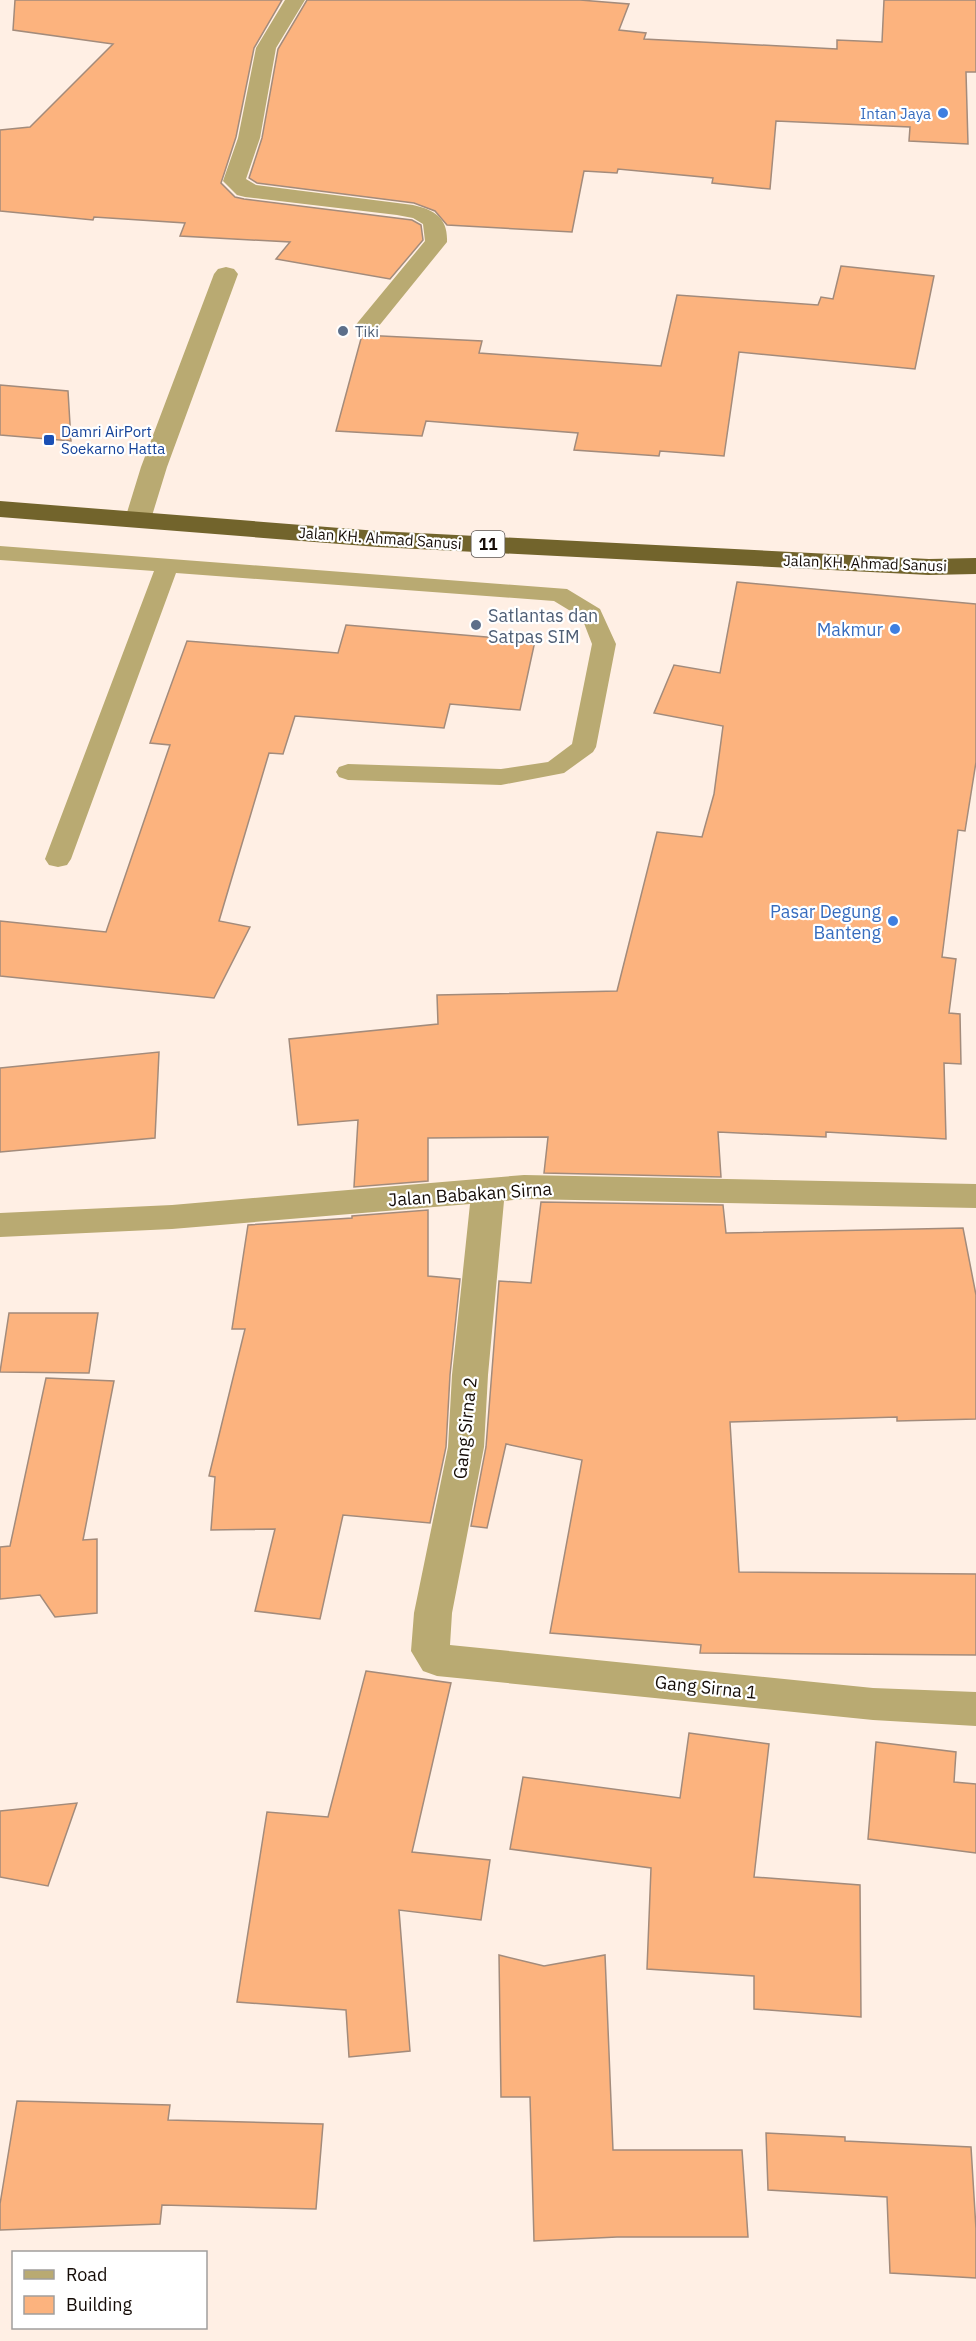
<svg xmlns="http://www.w3.org/2000/svg" width="976" height="2341" font-family="'IBM Plex Sans',sans-serif">
	<rect width="100%" height="100%" fill="#ffefe4"/>
	<g fill="#fcb37e" stroke="#a38b7b" stroke-width="1.5">
		<polygon points="15,0 282,0 254,48 236,137 221,183 235,197 244,199 412,220 421,225 423,240 390,279 276,259 290,242 180,236 185,223 94,217 93,220 0,211 0,130 30,127 113,44 13,30"/>
		<polygon points="307,0 580,0 629,4 619,30 646,33 644,39 837,49 837,40 882,42 884,0 976,0 976,72 966,72 968,144 909,141 910,127 776,121 770,189 712,183 713,178 618,169 617,173 584,171 572,232 447,225 435,211 414,203 257,183 249,178 262,138 278,49"/>
		<polygon points="841,266 934,276 915,369 739,352 724,456 660,451 659,456 574,450 578,433 426,421 422,436 336,431 362,335 482,341 479,353 661,366 677,295 818,305 821,297 833,299"/>
		<polygon points="0,385 68,391 71,441 0,435"/>
		<polygon points="737,582 976,604 976,762 965,831 958,830 942,957 956,959 949,1013 960,1014 961,1064 944,1063 946,1139 826,1132 826,1137 718,1132 721,1177 544,1173 548,1137 428,1138 428,1181 354,1187 358,1120 298,1125 289,1039 438,1024 437,995 617,991 657,832 702,837 714,794 723,726 654,713 674,665 720,673"/>
		<polygon points="346,625 535,641 520,710 450,704 444,728 295,716 283,754 269,753 219,921 250,927 214,998 0,976 0,921 106,932 170,745 150,743 187,641 338,653"/>
		<polygon points="159,1052 155,1138 0,1152 0,1068"/>
		<polygon points="541,1202 723,1205 726,1233 963,1228 976,1295 976,1419 897,1421 897,1417 730,1422 739,1572 976,1574 976,1655 700,1653 701,1645 550,1633 582,1460 506,1444 487,1528 471,1526 486,1447 499,1281 531,1283"/>
		<polygon points="428,1210 428,1276 460,1279 450,1375 446,1447 430,1523 343,1515 320,1619 255,1611 275,1529 211,1530 215,1477 209,1476 245,1329 232,1329 248,1225 352,1218 352,1216"/>
		<polygon points="9,1313 98,1313 89,1373 0,1372"/>
		<polygon points="46,1378 114,1381 83,1540 97,1539 97,1613 55,1617 40,1595 0,1599 0,1547 10,1546"/>
		<polygon points="366,1671 451,1683 412,1852 490,1860 481,1920 399,1910 410,2051 349,2057 346,2010 237,2002 267,1812 328,1817"/>
		<polygon points="689,1733 769,1744 754,1877 860,1885 861,2017 754,2009 754,1976 647,1969 651,1868 510,1849 523,1777 680,1798"/>
		<polygon points="876,1742 956,1752 954,1782 976,1784 976,1853 868,1839"/>
		<polygon points="77,1803 48,1886 0,1877 0,1811"/>
		<polygon points="499,1955 544,1966 605,1955 613,2150 742,2150 748,2237 617,2237 534,2241 530,2097 501,2097"/>
		<polygon points="17,2101 170,2105 168,2120 323,2124 316,2209 162,2205 160,2224 0,2230 0,2204"/>
		<polygon points="766,2133 845,2137 845,2141 971,2147 976,2229 976,2278 890,2273 887,2197 768,2190"/>
	</g>
	<g fill="none" stroke-linecap="round" stroke-linejoin="round">
		<polygon fill="#b9aa72" fill-rule="evenodd" points="0,546 567,589 600,609 616,644 596,747 593,752 564,773 501,785 348,780 339,777 336,772 339,767 348,764 501,769 548,762 572,744 592,644 582,618 554,601 176,573 71,859 67,865 58,867 49,865 45,859 154,571 0,560"/>
		<g fill="#b9aa72" fill-rule="evenodd">
			<path d="M285,0h20l-29,48 -16,90 -14,41 10,6 157,20c22,5 35,13 34,37l-73,90 -8,2 -8,-2 -4,-5 71,-86 -2,-17 -10,-6 -16,-3 -152,-18 -8,-2 -14,-14 15,-43 18,-90z"/>
			<polygon points="226,267 234,269 238,274 167,467 151,519 147,524 138,527 129,524 125,519 141,467 214,274 218,269"/>
			<polygon points="524,1175 976,1184 976,1208 524,1199 504,1201 488,1375 484,1447 452,1613 450,1645 873,1688 976,1692 976,1726 873,1720 437,1676 423,1671 411,1651 414,1613 448,1447 452,1375 470,1204 172,1229 0,1237 0,1213 172,1205"/>
		</g>
		<polygon fill="#72642c" fill-rule="evenodd" points="0,501 378,531 929,559 976,558 976,574 929,575 378,547 0,517"/>
	</g>
	<g fill="#3f7fe0" stroke="#fff" stroke-width="2">
		<circle cx="943" cy="113" r="6"/>
		<circle cx="895" cy="629" r="6"/>
		<circle cx="893" cy="921" r="6"/>
	</g>
	<g fill="#5c6f8a" stroke="#fff" stroke-width="2">
		<circle cx="343" cy="331" r="6"/>
		<circle cx="476" cy="625" r="6"/>
	</g>
	<rect fill="#1a4fb4" stroke="#fff" stroke-width="2" x="43" y="434" width="12" height="12" rx="3"/>
	<g text-anchor="middle" dominant-baseline="central" stroke-width="4.5" stroke-linejoin="round" paint-order="stroke">
		<g font-size="15" fill="#366cbe" stroke="#fff" text-anchor="end">
			<text x="931" y="113">Intan Jaya</text>
		</g>
		<g font-size="15" fill="#4e5e75" stroke="#fff" text-anchor="start">
			<text x="355" y="331">Tiki</text>
		</g>
		<g font-size="15" fill="#164399" stroke="#fff" text-anchor="start">
			<text x="61" y="431">Damri AirPort<tspan x="61" dy="17">Soekarno Hatta</tspan></text>
		</g>
		<g font-size="15" fill="#150c07" stroke="#fff">
			<text transform="translate(380 538) rotate(4)">Jalan KH. Ahmad Sanusi</text>
			<text transform="translate(865 563) rotate(2)">Jalan KH. Ahmad Sanusi</text>
		</g>
		<rect fill="#fff" stroke="#5b5551" stroke-width="1.5" x="471.5" y="531" width="33" height="26" rx="4.5"/>
		<g font-size="16" font-weight="bold" fill="#150c07">
			<text x="488" y="544">11</text>
		</g>
		<g font-size="18" fill="#4e5e75" stroke="#fff" text-anchor="start">
			<text x="488" y="615">Satlantas dan<tspan x="488" dy="21">Satpas SIM</tspan></text>
		</g>
		<g font-size="18" fill="#366cbe" stroke="#fff" text-anchor="end">
			<text x="883" y="629">Makmur</text>
			<text x="881" y="911">Pasar Degung<tspan x="881" dy="21">Banteng</tspan></text>
		</g>
		<g font-size="18" fill="#150c07" stroke="#fff">
			<text transform="translate(470 1194) rotate(-4)">Jalan Babakan Sirna</text>
			<text transform="translate(465 1428) rotate(-84)">Gang Sirna 2</text>
			<text transform="translate(706 1687) rotate(6)">Gang Sirna 1</text>
		</g>
	</g>
	<rect x="12" y="2251" width="195" height="78" fill="#ffffff" stroke="#a19e9c" stroke-width="1.5"/>
	<rect x="24" y="2270" width="30" height="9" fill="#b9aa72" stroke="#a19e9c" stroke-width="1.5"/>
	<text x="66" y="2281" font-size="18" fill="#150c07">Road</text>
	<rect x="24" y="2296" width="30" height="18" fill="#fcb37e" stroke="#a19e9c" stroke-width="1.5"/>
	<text x="66" y="2311" font-size="18" fill="#150c07">Building</text>
</svg>
